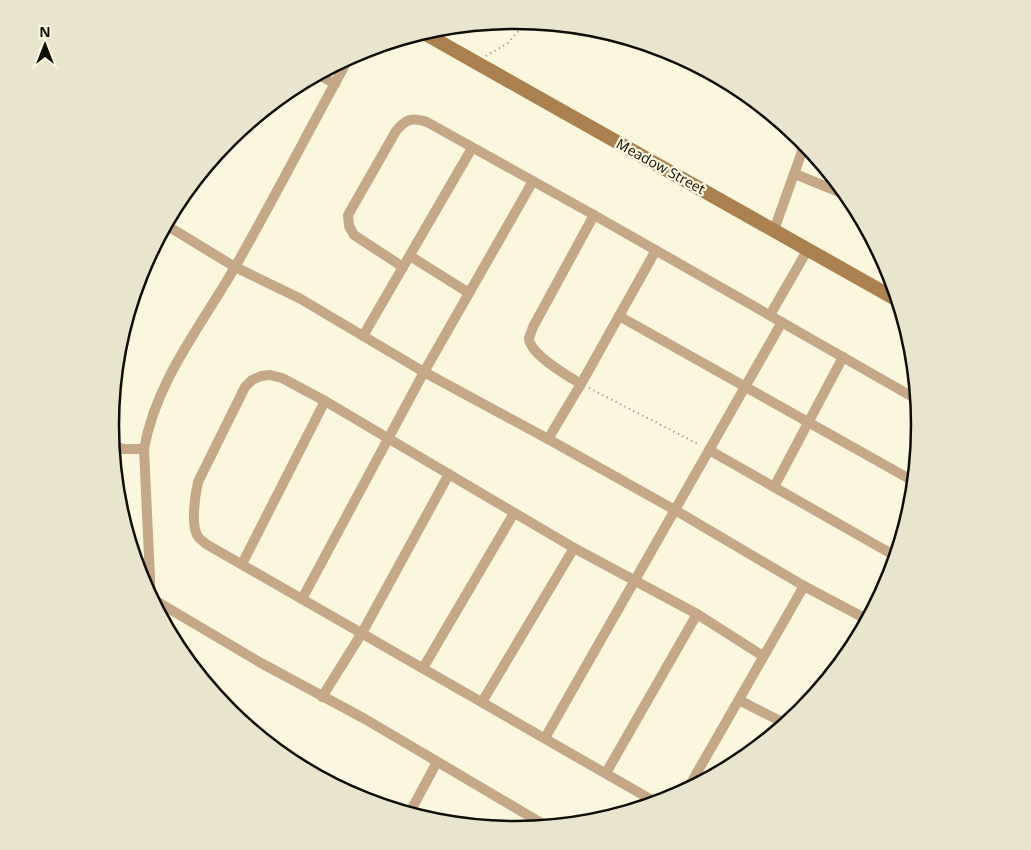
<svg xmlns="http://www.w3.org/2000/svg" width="1031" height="850" font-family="'Open Sans',sans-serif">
	<rect width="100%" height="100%" fill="#fbf7df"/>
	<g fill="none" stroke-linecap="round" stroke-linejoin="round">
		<g stroke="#8a8777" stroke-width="2" stroke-dasharray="1 4" stroke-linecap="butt">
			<polyline points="486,56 508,43 527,21"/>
			<polyline points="589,388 700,445"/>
		</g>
		<g stroke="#c4a887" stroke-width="10">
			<polyline points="317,74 335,84"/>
			<polyline points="795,174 849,196"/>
			<polyline points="166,225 235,267 299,298 424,372 548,439 675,510 804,586 868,620"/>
			<polyline points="774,230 805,143"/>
			<polyline points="410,256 469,293"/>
			<path d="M403,267l-49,-32 -5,-9 -1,-11 48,-84c10,-12 16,-14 31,-9l167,93 324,185"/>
			<polyline points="770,315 808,249"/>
			<polyline points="619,316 915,482"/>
			<polyline points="363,336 472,148"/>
			<path d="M581,384c-13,-8 -52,-30 -52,-46 1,-3 3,-8 4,-11l61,-112"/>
			<polyline points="548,439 581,384 656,250"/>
			<polyline points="113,446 124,449 144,449"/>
			<polyline points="709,450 897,557"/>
			<polyline points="774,487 843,357"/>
			<polyline points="242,564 325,401"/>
			<polyline points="151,598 261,663 365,719 548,827"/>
			<path d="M151,599l-7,-150c12,-68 57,-123 91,-182 40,-70 76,-141 115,-211"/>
			<polyline points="302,599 424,372 533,181"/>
			<polyline points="852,650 853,649"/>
			<polyline points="423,668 514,513"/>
			<polyline points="322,697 362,633 449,474"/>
			<polyline points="739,700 786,724"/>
			<polyline points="482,702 574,548"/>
			<polyline points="545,738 782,322"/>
			<polyline points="606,773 697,614"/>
			<polyline points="687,790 804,586"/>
			<path d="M657,803l-451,-259c-3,-3 -8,-6 -9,-9 -6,-12 -2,-40 1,-53l47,-95 7,-7 9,-4 9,-1 12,3 43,23 249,147 123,66 66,42"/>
			<polyline points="409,814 437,762"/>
		</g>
		<polyline stroke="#ab814f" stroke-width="14" points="422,32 899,301"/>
	</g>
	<g text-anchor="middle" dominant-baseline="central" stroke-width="4.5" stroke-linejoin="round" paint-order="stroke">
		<g font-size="14" fill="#0e0d06" stroke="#fbf7df">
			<text transform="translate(661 166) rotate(29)">Meadow Street</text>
		</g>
	</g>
	<path d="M0 0H1031V850H0ZM119 425a396 396 0 1 1 792 0a396 396 0 1 1-792 0Z" fill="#e8e4ce" fill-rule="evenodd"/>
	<path fill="none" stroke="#0e0d06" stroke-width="2.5" d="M119 425a396 396 0 1 1 792 0a396 396 0 1 1-792 0Z"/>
	<g transform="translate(45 45)" stroke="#fbf7df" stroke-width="4" paint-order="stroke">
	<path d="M0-4L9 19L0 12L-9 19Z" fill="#0e0d06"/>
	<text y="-8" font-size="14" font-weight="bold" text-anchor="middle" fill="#0e0d06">N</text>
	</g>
</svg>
